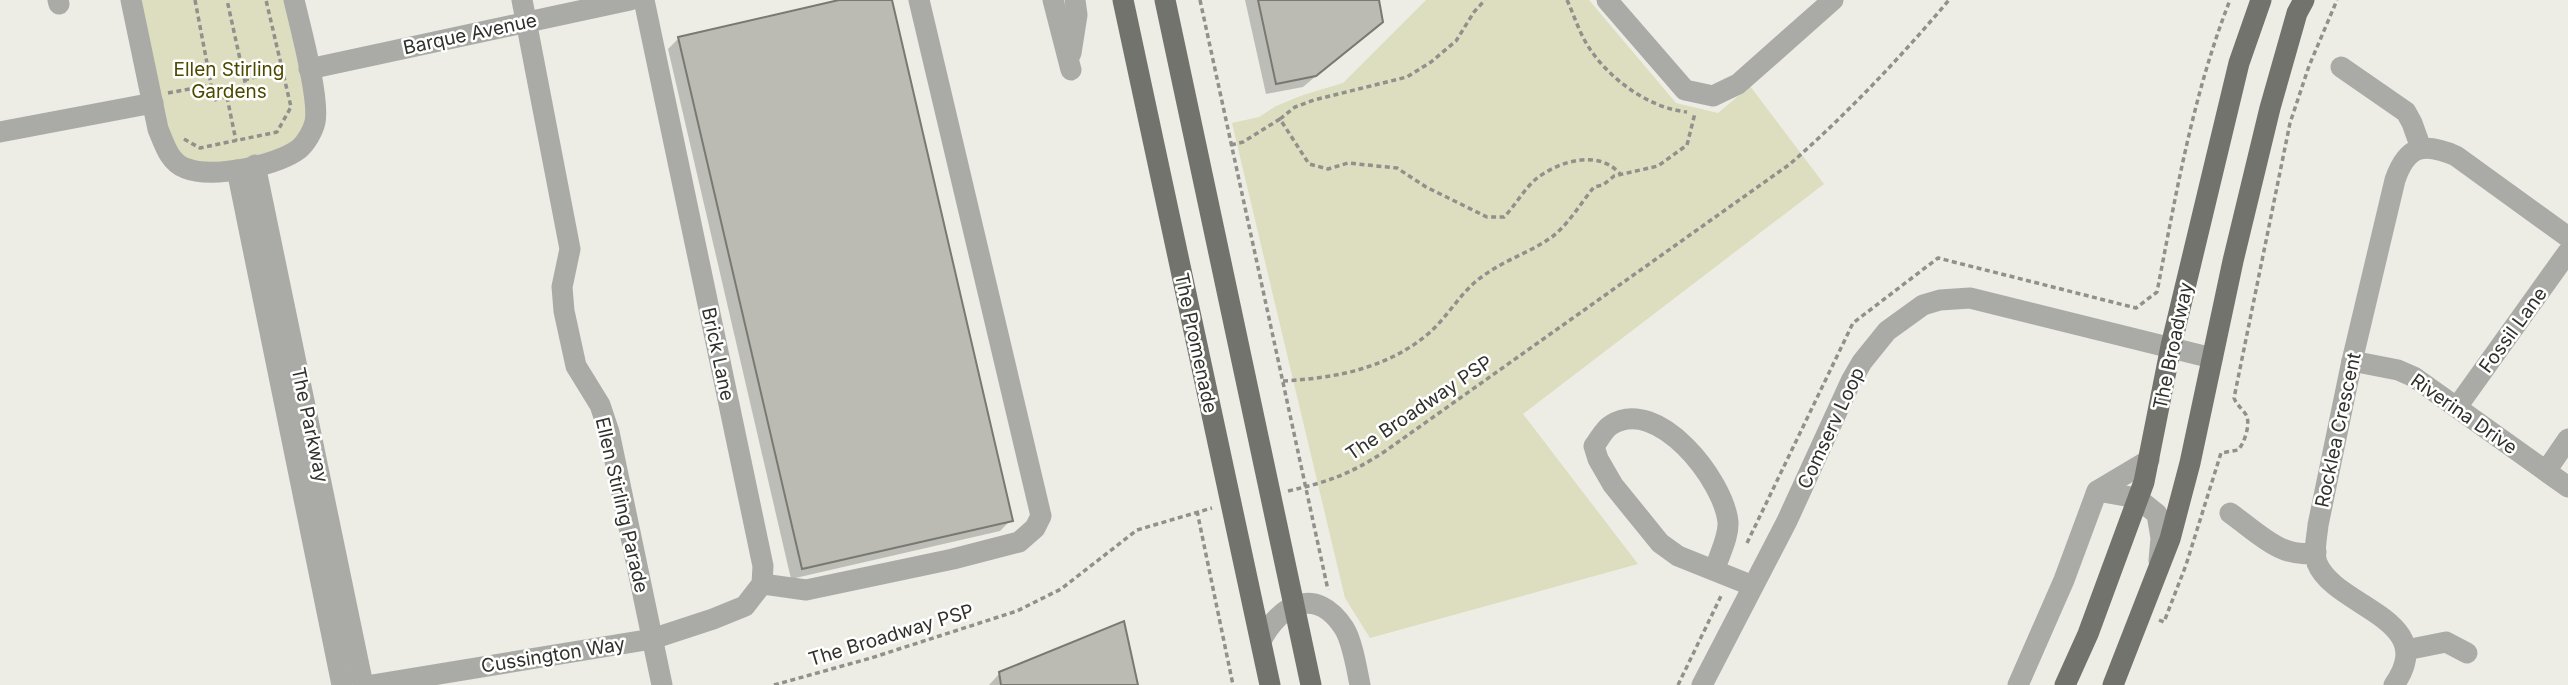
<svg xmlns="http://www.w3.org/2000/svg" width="2568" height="685" font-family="Inter,sans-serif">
	<rect width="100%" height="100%" fill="#edede6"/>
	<g fill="#ddddc0">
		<polygon points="131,0 294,0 310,136 255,165 174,161"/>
		<polygon points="1426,0 1589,0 1676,103 1718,113 1750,86 1824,184 1523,414 1638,564 1370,638 1345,598 1232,123 1259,117 1276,106 1303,95 1343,83"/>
	</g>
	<g fill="#0003">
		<polygon points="847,0 890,0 1011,520 1000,531 791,579 668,49 679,38"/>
		<polygon points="1245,0 1377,0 1381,21 1303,87 1266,94"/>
		<polygon points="1000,673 1136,685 989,685"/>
	</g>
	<g fill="#bbbbb4" stroke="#797972" stroke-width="2">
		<polygon points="839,0 892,0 1013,521 802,569 678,37"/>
		<polygon points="1258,0 1379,0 1383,22 1316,76 1276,84"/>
		<polygon points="1124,621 1138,685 1001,685 999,672"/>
	</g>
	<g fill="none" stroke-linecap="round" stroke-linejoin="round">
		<g stroke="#91918c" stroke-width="3.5" stroke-dasharray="5 3.5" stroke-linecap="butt">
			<polyline points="195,0 214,100 247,91 227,0"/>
			<polyline points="1200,0 1328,590"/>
			<path d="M1567,0c7,15 12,32 21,46 20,32 60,62 99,66"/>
			<polyline points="244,80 282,70"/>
			<polyline points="168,93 211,85"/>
			<polyline points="227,97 236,141"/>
			<polyline points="1280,119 1295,107 1314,100 1407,77 1431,62 1456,41 1474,12 1485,0"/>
			<polyline points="184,139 200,148 277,132 291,107 266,0"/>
			<path d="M1231,145l12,-3 37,-23 29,45 19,5 20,-6 49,5 29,19 61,30h17c11,-11 20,-28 32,-38 24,-19 64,-30 85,-4"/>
			<path d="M1283,381c52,-3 103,-12 145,-47 20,-17 33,-43 55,-58 20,-15 45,-23 66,-37 18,-12 31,-35 45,-52l9,-2 11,-9 44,-10 29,-21 8,-32"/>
			<path d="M1288,491c40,-9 62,-17 96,-39l406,-288c57,-50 110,-106 159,-164"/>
			<polyline points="1197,511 1233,685"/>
			<path d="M1747,543l106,-220 85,-65 198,50 21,-16c19,-98 36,-198 73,-292"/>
			<path d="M2159,620l5,2 22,-57 35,-112 17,-3c6,-6 12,-24 9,-33 -2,-6 -10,-11 -13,-19l56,-275 19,-57 28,-66"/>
			<polyline points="774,685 871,658 1017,611 1061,589 1137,530 1212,508"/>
			<polyline points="1678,685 1722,594"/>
		</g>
		<g stroke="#aaaaa7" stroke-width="21">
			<polyline points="58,0 59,4"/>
			<path d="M131,0l27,129c6,14 11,33 27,39 27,11 91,-2 114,-19 7,-6 14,-18 16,-27 5,-23 -15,-96 -21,-122"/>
			<polyline points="522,0 570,249 562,287 564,311 576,366 600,405 609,432 662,685"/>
			<polyline points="1053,0 1071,70"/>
			<polyline points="1607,0 1685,90 1713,96 1738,84 1833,0"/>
			<polyline points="1071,53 1077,15 1075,0"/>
			<polyline points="2341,67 2406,112 2412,123 2421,148"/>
			<polyline points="309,69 630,0"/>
			<polyline points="0,132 153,103"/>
			<polyline points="255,165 363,685"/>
			<polyline points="237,170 342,685"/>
			<polyline points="2352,361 2398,370 2414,377 2568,487"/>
			<polyline points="2457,407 2568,252"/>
			<polyline points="2546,471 2568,439"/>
			<polyline points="2097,491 2137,498 2157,514 2161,538 2159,561"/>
			<path d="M2230,513c26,18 53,48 86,39"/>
			<path d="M1715,569c4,-14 14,-32 13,-47 -4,-41 -70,-127 -117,-97 -7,4 -12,15 -17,21l4,13 15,26 47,58 18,13 75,30"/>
			<polyline points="762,584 806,590 953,559 1019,542 1035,528 1041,516 919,0"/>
			<path d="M1261,641c19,-37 55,-56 83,-13 8,12 13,42 16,57"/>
			<polyline points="2406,650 2446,642 2467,653"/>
			<polyline points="372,685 652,639 713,619 745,606 762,584 763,566 644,0"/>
			<polyline points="1702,685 1787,521 1851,381 1862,362 1887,331 1923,305 1940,300 1970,298 2212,358"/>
			<polyline points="2018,685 2064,580 2097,491 2149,460"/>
			<path d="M2394,685c47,-67 -59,-77 -77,-122 -4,-11 0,-26 1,-38l34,-164 43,-181c12,-35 29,-38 61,-24l112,81"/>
		</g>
		<g stroke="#73736e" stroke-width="21">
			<polyline points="1123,0 1270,685"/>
			<polyline points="1165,0 1311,685"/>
			<polyline points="2065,685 2088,634 2144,482 2171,346 2239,63 2261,0"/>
			<polyline points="2113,685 2170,539 2190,463 2233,261 2270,108 2297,13 2304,0"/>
		</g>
	</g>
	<g text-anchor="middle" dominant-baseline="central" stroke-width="5" stroke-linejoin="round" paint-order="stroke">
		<g font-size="19" fill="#30302e" stroke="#fffffe">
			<text transform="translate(470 34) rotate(-12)">Barque Avenue</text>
			<text transform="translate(2513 330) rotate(-54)">Fossil Lane</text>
			<text transform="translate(1196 343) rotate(78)">The Promenade</text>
			<text transform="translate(2173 346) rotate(-78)">The Broadway</text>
			<text transform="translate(718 354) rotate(78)">Brick Lane</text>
			<text transform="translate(1419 408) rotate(-34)">The Broadway PSP</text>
			<text transform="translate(2464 414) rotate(35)">Riverina Drive</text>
			<text transform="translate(310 425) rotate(78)">The Parkway</text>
			<text transform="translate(1831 428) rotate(-65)">Comserv Loop</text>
			<text transform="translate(2338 430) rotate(-78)">Rocklea Crescent</text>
			<text transform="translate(622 505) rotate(77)">Ellen Stirling Parade</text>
			<text transform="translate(891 635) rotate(-17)">The Broadway PSP</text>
			<text transform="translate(553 655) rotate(-9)">Cussington Way</text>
		</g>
		<g font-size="19" fill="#4d4900" stroke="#fffffe">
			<text x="229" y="69">Ellen Stirling<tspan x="229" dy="22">Gardens</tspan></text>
		</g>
	</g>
</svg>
